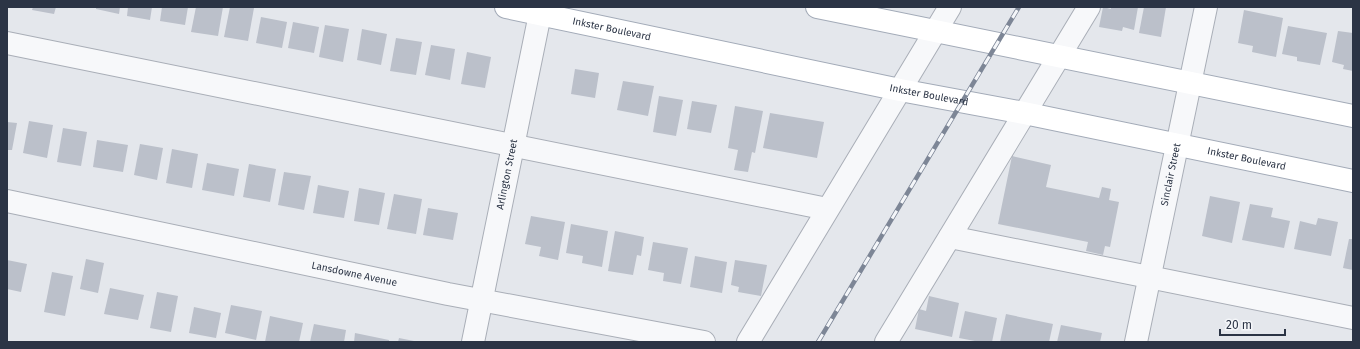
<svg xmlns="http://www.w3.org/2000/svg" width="1360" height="349" font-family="'Fira Sans',sans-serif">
	<rect width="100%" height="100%" fill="#e4e7ec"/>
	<g fill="#bbc0ca">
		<polygon points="33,7 56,7 54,14 32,10"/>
		<polygon points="96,7 120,7 119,14 96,9"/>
		<polygon points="128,7 152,7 150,20 127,16"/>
		<polygon points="162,7 188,7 185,25 160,21"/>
		<polygon points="196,7 223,7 218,36 191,32"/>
		<polygon points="230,7 254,8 248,41 224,37"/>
		<polygon points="1103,7 1111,9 1111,7 1138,7 1134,30 1123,27 1122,31 1099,27"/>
		<polygon points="1144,7 1166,7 1161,37 1139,33"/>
		<polygon points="1244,10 1283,18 1276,57 1252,52 1253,46 1238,43"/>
		<polygon points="261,17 287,22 282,48 256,43"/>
		<polygon points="293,22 319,27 314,53 288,48"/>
		<polygon points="325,25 349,29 343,62 319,57"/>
		<polygon points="1288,26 1327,33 1320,65 1297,61 1297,57 1282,54"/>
		<polygon points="362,29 387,34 381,65 357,60"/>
		<polygon points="1338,31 1353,33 1353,71 1343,69 1344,65 1332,62"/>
		<polygon points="396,38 422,42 416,75 390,71"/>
		<polygon points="431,45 455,49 450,80 425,75"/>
		<polygon points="467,52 491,57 485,88 461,84"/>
		<polygon points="575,69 599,73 595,98 571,94"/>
		<polygon points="623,81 654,86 648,116 617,110"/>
		<polygon points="659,96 683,100 676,136 653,132"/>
		<polygon points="692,101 717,105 711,133 687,129"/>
		<polygon points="735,106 763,111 755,153 752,152 748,172 734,170 738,150 728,148"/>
		<polygon points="770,113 824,122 817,158 763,148"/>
		<polygon points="29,121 53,125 47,158 23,153"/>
		<polygon points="7,122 17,123 12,150 7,150"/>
		<polygon points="63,128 87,132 81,166 57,162"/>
		<polygon points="97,140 128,145 123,172 93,167"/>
		<polygon points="140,144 163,148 157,180 134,175"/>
		<polygon points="172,149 198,154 192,188 166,183"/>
		<polygon points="1012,156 1051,165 1046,187 1099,198 1102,187 1111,189 1109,200 1119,202 1110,247 1105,246 1103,255 1086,251 1088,242 998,224"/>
		<polygon points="207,163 239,169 234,196 202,190"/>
		<polygon points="249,164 276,169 270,202 243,197"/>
		<polygon points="284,172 311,176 304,210 278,205"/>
		<polygon points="318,185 349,191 344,218 313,213"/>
		<polygon points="359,188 385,193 379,225 354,221"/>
		<polygon points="394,194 422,199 416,234 387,229"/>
		<polygon points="1210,196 1240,202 1232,243 1202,236"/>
		<polygon points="1250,204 1273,208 1271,217 1290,221 1284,248 1242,240"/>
		<polygon points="428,208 458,213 453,240 423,235"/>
		<polygon points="531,216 565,222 558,260 539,256 541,247 525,244"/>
		<polygon points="1318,218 1338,222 1331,256 1294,249 1300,221 1316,225"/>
		<polygon points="571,224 608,231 602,267 582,263 583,256 566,253"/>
		<polygon points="615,231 644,237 641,256 637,255 633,275 608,271"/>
		<polygon points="1349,239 1353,239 1353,270 1343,268"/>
		<polygon points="653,242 688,248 681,284 663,281 664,273 648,270"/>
		<polygon points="695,256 727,262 722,293 690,287"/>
		<polygon points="86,259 104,263 98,293 80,289"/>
		<polygon points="7,260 27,264 21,292 7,289"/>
		<polygon points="735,260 767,265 761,296 738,292 739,287 731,285"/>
		<polygon points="52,272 73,276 65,316 44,312"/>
		<polygon points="110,288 144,295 138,320 104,314"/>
		<polygon points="157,292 178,296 171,332 150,328"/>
		<polygon points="929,296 959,303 952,337 915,329 919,309 926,311"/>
		<polygon points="231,305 262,311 256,340 225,333"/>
		<polygon points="194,307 221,313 216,338 189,333"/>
		<polygon points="965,311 997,318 992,342 980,342 959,338"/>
		<polygon points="1006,314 1053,324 1049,342 1000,342"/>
		<polygon points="270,316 303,323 299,342 265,342"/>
		<polygon points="314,324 346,330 344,342 310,342"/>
		<polygon points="1061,325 1102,333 1100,342 1057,342"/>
		<polygon points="355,333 389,340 389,342 354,342"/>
		<polygon points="399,338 414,341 414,342 398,342"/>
	</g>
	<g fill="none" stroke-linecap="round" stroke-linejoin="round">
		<g stroke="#a9aeb7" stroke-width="24">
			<g id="minor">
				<polyline points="7,43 827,209"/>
				<path id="s1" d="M7,201l441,93 256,48"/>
				<polyline points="950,237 1353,318"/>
				<path id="s2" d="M473,342l67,-328"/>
				<polyline points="748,342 950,7"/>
				<polyline points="886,342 1089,7"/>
				<path id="s3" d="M1136,342l70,-335"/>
			</g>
		</g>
		<g stroke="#a3abb8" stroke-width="24">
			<g id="major">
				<path id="s4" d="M506,7l394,83 124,23 329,68"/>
				<polyline points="817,7 1353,116"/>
			</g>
		</g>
		<use href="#minor" stroke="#f7f8fa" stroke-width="22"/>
		<use href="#major" stroke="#fff" stroke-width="22"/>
		<g stroke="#7d8696" stroke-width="4.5">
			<polyline id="rail" points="818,342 1019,7"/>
		</g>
		<use href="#rail" stroke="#f4f6f9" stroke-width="3" stroke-dasharray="9" stroke-linecap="butt"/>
	</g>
	<g text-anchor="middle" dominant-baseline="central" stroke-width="3" stroke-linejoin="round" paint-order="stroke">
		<g font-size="10" fill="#2b3445" stroke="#f4f6f9">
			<text stroke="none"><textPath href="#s4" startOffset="108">Inkster Boulevard</textPath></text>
			<text stroke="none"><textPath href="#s4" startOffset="432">Inkster Boulevard</textPath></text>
			<text stroke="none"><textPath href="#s4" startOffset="756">Inkster Boulevard</textPath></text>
			<text stroke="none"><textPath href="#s2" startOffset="171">Arlington Street</textPath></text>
			<text stroke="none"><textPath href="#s3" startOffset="171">Sinclair Street</textPath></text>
			<text stroke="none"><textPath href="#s1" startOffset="355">Lansdowne Avenue</textPath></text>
		</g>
	</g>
	<rect width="1360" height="349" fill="none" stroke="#2b3445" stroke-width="16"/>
	<path d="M1220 329v6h65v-6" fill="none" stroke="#2b3445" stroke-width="2"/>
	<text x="1226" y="329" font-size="12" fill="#2b3445" stroke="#f4f6f9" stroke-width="3" paint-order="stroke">20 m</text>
</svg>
